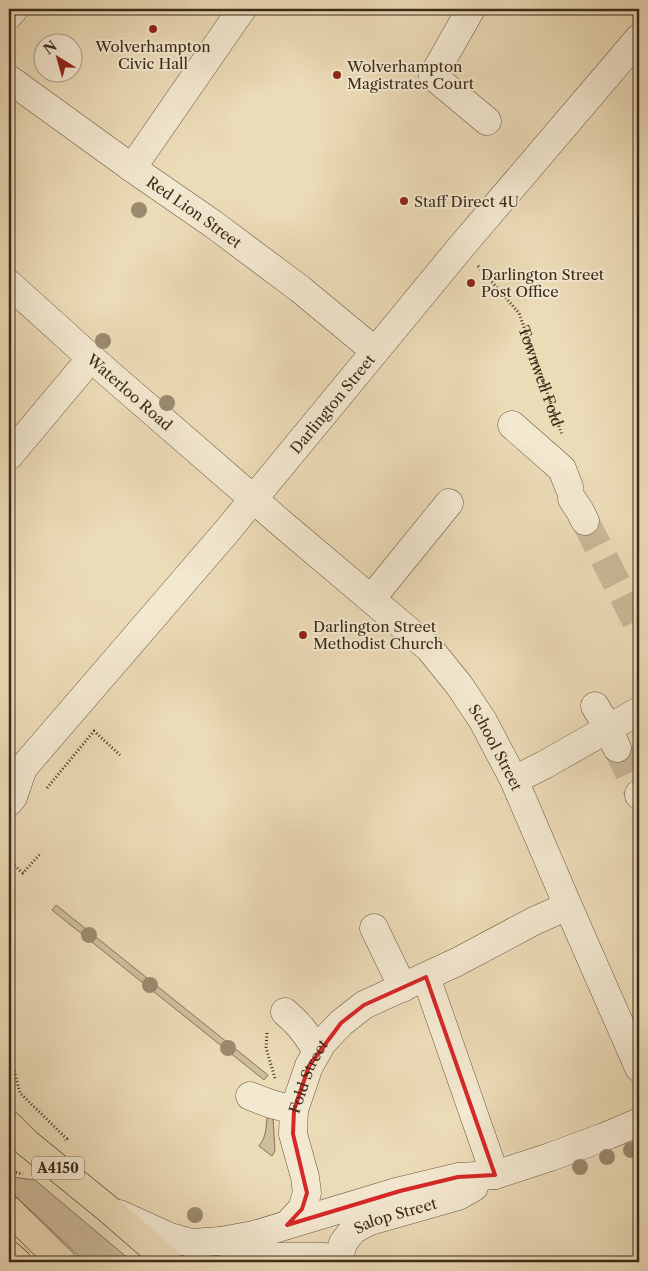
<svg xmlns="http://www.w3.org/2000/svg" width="648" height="1271" font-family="'Libre Caslon Text',serif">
	<rect width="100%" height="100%" fill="#ecdbb7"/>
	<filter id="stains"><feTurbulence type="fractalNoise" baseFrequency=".004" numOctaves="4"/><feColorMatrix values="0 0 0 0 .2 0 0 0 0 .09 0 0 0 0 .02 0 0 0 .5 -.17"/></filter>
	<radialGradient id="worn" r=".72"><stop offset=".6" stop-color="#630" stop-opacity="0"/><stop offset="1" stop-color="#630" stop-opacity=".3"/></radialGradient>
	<g fill="#cebd9c" stroke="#84745a">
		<polygon points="56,905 268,1075 264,1080 52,910"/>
		<path d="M273,1117l2,34 -3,5 -13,-10c7,-9 7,-17 8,-28z"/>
		<polygon points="12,1177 35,1180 130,1260 132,1262 85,1262 9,1190 9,1181"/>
	</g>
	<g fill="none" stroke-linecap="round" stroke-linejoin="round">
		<g stroke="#c9b897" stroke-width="28" stroke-dasharray="28 14" stroke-linecap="butt">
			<polyline points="585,521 639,627"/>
			<polyline points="617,748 639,794"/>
		</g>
		<g stroke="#675740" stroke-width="29">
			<g id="minor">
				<polyline points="471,9 433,76 487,121"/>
				<polyline points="9,15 14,9"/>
				<path id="s2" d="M9,79l123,89 81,56 87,65 75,62"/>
				<polyline points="132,168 242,9"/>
				<path id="s3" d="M9,284l82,74 190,165 148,125 30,37 24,36 31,59 54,126 71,162"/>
				<polyline points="512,425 562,469 569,487"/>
				<polyline points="9,456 91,358"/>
				<polyline points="572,499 580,511 585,521"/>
				<polyline points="371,599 449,503"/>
				<polyline points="595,706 608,728 617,748"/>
				<path id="s4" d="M9,778l14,-10 204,-237 234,-284 178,-209"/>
				<polyline points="514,780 544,765 639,711"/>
				<polyline points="639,794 639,795"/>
				<polyline points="9,802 13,797 23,768"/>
				<polyline points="374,928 403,988"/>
				<polyline points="426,977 495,1175"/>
				<path d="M285,1012c15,13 22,22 32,40"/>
				<polyline points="250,1096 271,1104 294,1110"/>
				<polyline points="119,1214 170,1237 191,1243 221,1241 254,1235 400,1191 458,1177 495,1175 550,1157 604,1137 639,1122"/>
				<path id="s5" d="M287,1225l15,-16 5,-16 -2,-16 -12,-43 1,-24 15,-44 13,-23 19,-20 23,-18 93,-43 77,-41 34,-15"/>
				<polyline points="221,1241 241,1250 258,1257 325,1257 339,1259"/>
				<path id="s6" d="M340,1262l-1,-3 4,-16 10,-13 17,-9 88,-25 16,-9"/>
			</g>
		</g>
		<g stroke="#3b2b19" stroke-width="29">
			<g id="highway">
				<polyline points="9,1125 27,1143 108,1209 169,1262"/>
				<polyline points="9,1210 62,1262"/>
				<polyline points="9,1255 17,1262"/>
			</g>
		</g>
		<g stroke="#3b2b19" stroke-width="3" stroke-dasharray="1 2.5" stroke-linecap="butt">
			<path id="s1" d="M478,266l41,47 43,122"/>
			<polyline points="47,788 94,731 120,755"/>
			<polyline points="9,834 15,827"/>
			<polyline points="9,861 23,873 40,854"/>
			<polyline points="267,1033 266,1048 275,1078"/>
			<polyline points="9,1040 13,1067 20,1093 67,1139 65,1141"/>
			<polyline points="9,1171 23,1174"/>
		</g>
		<use href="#minor" stroke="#f3e8d0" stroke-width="28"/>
		<use href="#highway" stroke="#ecdbb7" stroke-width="28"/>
	</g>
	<g fill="#9b8a6e">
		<circle cx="139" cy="210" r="8"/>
		<circle cx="103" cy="341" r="8"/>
		<circle cx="167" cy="403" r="8"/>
		<circle cx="89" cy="935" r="8"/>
		<circle cx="150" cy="985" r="8"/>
		<circle cx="228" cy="1048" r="8"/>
		<circle cx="631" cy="1150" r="8"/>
		<circle cx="607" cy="1157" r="8"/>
		<circle cx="580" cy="1167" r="8"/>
		<circle cx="195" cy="1215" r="8"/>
	</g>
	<path fill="none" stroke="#d62828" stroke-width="4" stroke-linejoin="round" d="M426,977l69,198 -37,2 -58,14 -113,34 15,-16 5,-16 -14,-59 1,-24 15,-44 32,-43 23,-18z"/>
	<g fill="#8f2418" stroke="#f3e8d0" stroke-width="2">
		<circle cx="153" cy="29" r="5"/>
		<circle cx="337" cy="75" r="5"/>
		<circle cx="404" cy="201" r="5"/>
		<circle cx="471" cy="283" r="5"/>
		<circle cx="303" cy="635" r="5"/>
	</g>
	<g text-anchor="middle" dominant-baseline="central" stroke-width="4" stroke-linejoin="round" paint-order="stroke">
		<rect fill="#f3e8d0" stroke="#726450" stroke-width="1" x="32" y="1156.5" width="52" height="23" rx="4"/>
		<g font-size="14" font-weight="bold" fill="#3b2b19">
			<text x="58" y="1168">A4150</text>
		</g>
		<g font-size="15" fill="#3b2b19" stroke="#f3e8d0" text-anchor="start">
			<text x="153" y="46" text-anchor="middle">Wolverhampton<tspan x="153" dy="17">Civic Hall</tspan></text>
			<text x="347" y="66">Wolverhampton<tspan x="347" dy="17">Magistrates Court</tspan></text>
			<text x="414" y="201">Staff Direct 4U</text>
			<text x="481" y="274">Darlington Street<tspan x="481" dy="17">Post Office</tspan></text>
			<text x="313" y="626">Darlington Street<tspan x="313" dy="17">Methodist Church</tspan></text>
		</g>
		<g font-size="15" fill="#3b2b19" stroke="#f3e8d0">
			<text stroke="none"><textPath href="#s2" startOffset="228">Red Lion Street</textPath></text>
			<text stroke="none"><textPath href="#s1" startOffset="129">Townwell Fold</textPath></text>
			<text stroke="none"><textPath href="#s3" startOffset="162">Waterloo Road</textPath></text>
			<text stroke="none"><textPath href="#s4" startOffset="495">Darlington Street</textPath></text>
			<text stroke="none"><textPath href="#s3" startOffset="676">School Street</textPath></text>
			<text stroke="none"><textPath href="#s5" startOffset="160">Fold Street</textPath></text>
			<text stroke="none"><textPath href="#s6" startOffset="81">Salop Street</textPath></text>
		</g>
	</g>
	<rect width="648" height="1271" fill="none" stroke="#ecdbb7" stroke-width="30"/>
	<rect x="10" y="10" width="628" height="1251" fill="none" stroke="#3b2b19" stroke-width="2.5"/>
	<rect x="15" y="15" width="618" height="1241" fill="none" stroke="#3b2b19"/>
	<g transform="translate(58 58) rotate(323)"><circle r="24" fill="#f3e8d0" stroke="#a99c87"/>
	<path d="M0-4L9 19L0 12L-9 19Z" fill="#8f2418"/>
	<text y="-8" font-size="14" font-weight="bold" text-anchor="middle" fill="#3b2b19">N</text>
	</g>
	<rect width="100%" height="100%" filter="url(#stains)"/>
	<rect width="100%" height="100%" fill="url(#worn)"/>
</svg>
